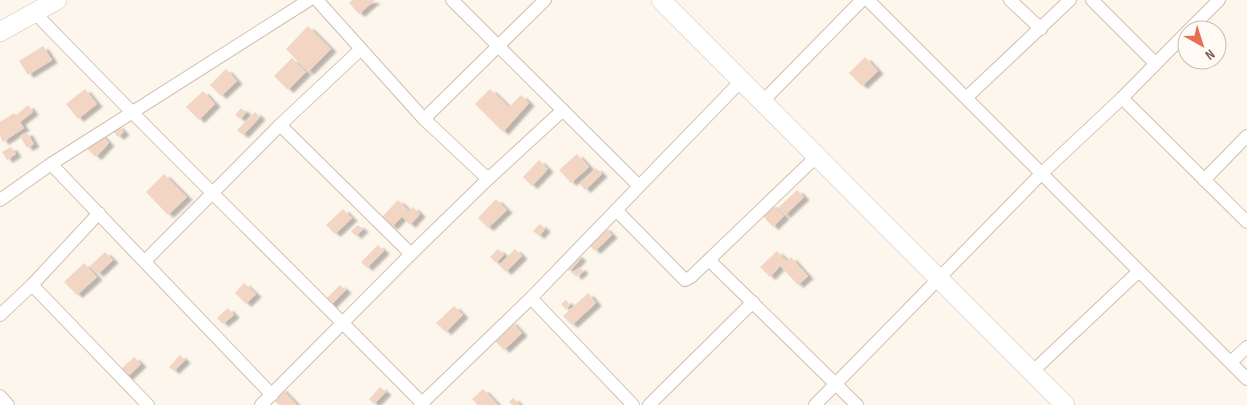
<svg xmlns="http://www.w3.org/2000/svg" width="1247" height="405" font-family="'Sofia Sans Condensed',sans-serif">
	<defs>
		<filter id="shadow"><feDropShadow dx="5.5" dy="3" stdDeviation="1" flood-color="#0004"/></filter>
	</defs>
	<rect width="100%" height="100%" fill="#fdf6ec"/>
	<g fill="#f3d5c3" filter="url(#shadow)">
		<polygon points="352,0 375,0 359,14 349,3"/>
		<polygon points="308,26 331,49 308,72 286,49"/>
		<polygon points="43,46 52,60 28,75 19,61"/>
		<polygon points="865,57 878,71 862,86 849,73"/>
		<polygon points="292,58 306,72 288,90 274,76"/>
		<polygon points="226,69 237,81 221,96 210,85"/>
		<polygon points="85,89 97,104 78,119 66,104"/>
		<polygon points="490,89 509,107 521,95 529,103 503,132 475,104"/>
		<polygon points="203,91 215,104 199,120 186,107"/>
		<polygon points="28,105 33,112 20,122 24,128 3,142 0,136 0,122 14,113 16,115"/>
		<polygon points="241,108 246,112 240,119 235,115"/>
		<polygon points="255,112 260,117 243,135 237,130"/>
		<polygon points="117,125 124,132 118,137 112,130"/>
		<polygon points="27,132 34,144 27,148 20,136"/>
		<polygon points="100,134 109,143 96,157 86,148"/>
		<polygon points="11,147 16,154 7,160 2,152"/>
		<polygon points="577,154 589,167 571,183 559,170"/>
		<polygon points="539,160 548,169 532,186 523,177"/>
		<polygon points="596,168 602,174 585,190 580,184"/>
		<polygon points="164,174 187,197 168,215 146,192"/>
		<polygon points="797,190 804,197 785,215 778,208"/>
		<polygon points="496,199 507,210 488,228 478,218"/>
		<polygon points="398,200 408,210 392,227 382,217"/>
		<polygon points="771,204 784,216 773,227 761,214"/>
		<polygon points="413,207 420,214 410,225 402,217"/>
		<polygon points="343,209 352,218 335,234 326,225"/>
		<polygon points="540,224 545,229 539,236 533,231"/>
		<polygon points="358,225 363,229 356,236 351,231"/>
		<polygon points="604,227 612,235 595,251 587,243"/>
		<polygon points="378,245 384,251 367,268 361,262"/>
		<polygon points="498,249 504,255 496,263 490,257"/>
		<polygon points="515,249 522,256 506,272 499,265"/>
		<polygon points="777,251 787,261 791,257 808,276 798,285 780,266 770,277 760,267"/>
		<polygon points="105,252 113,260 98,274 90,266"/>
		<polygon points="576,254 581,258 569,271 565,267"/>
		<polygon points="84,263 97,277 77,295 64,282"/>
		<polygon points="580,267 583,271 576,277 573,272"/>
		<polygon points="244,283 256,294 246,304 235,293"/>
		<polygon points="340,285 346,290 330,306 325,300"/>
		<polygon points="588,293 596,303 572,325 563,316"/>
		<polygon points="566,300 570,305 565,309 561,304"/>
		<polygon points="454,306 463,315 446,332 436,323"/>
		<polygon points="228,308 234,315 223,324 217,318"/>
		<polygon points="511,321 522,333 504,350 492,338"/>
		<polygon points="180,355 185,360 174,371 169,367"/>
		<polygon points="134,357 141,364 125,379 118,372"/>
		<polygon points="380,387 386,392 374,404 369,399"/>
		<polygon points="281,388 297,405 279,405 271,397"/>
		<polygon points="483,389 498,405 478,405 472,399"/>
		<polygon points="513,398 520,405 512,405 509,402"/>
	</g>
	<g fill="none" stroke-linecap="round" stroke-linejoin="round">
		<g stroke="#d1beb0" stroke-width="14">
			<g id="street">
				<polyline points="317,0 424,119 488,179"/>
				<polyline points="452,0 639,186"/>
				<polyline points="868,0 1247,379"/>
				<polyline points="1010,0 1041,29"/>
				<polyline points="1092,0 1155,63"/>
				<path d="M36,14c127,132 259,260 388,391"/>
				<polyline points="1189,30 1219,0"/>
				<polyline points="967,97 1070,0"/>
				<polyline points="1122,98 1247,222"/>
				<polyline points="762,102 862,0"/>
				<polyline points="424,119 545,0"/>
				<polyline points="280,125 411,254"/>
				<polyline points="51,164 272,395"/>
				<polyline points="1204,180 1247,136"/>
				<polyline points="0,200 51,164 309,0"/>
				<polyline points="616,210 685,280 691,277 817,156"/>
				<polyline points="709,260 857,405"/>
				<polyline points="145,261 280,125 361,49"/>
				<polyline points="32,285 148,405"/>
				<polyline points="531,298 633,405"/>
				<polyline points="0,315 32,285 99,213"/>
				<polyline points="1231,362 1247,347"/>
				<polyline points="1032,372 1138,272"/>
				<polyline points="0,396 8,405"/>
				<polyline points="261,405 411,254 488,179 563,110"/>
				<polyline points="420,405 531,298 741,81"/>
				<polyline points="649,405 753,302"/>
				<polyline points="815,405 1041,174 1122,98 1187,32"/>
			</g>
		</g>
		<g stroke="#d6c0b0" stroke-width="20">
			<g id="secondary">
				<polyline points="661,0 1065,405"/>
				<polyline points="0,32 57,0"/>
			</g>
		</g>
		<use href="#street" stroke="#fff" stroke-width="12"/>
		<use href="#secondary" stroke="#fff" stroke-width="19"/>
	</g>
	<g transform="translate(1202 45) rotate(141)"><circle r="24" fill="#fffaf3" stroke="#cabbb1"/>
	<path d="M0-4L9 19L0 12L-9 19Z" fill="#e76f51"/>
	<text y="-8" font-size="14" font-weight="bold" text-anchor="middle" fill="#7a5c4d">N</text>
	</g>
</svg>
